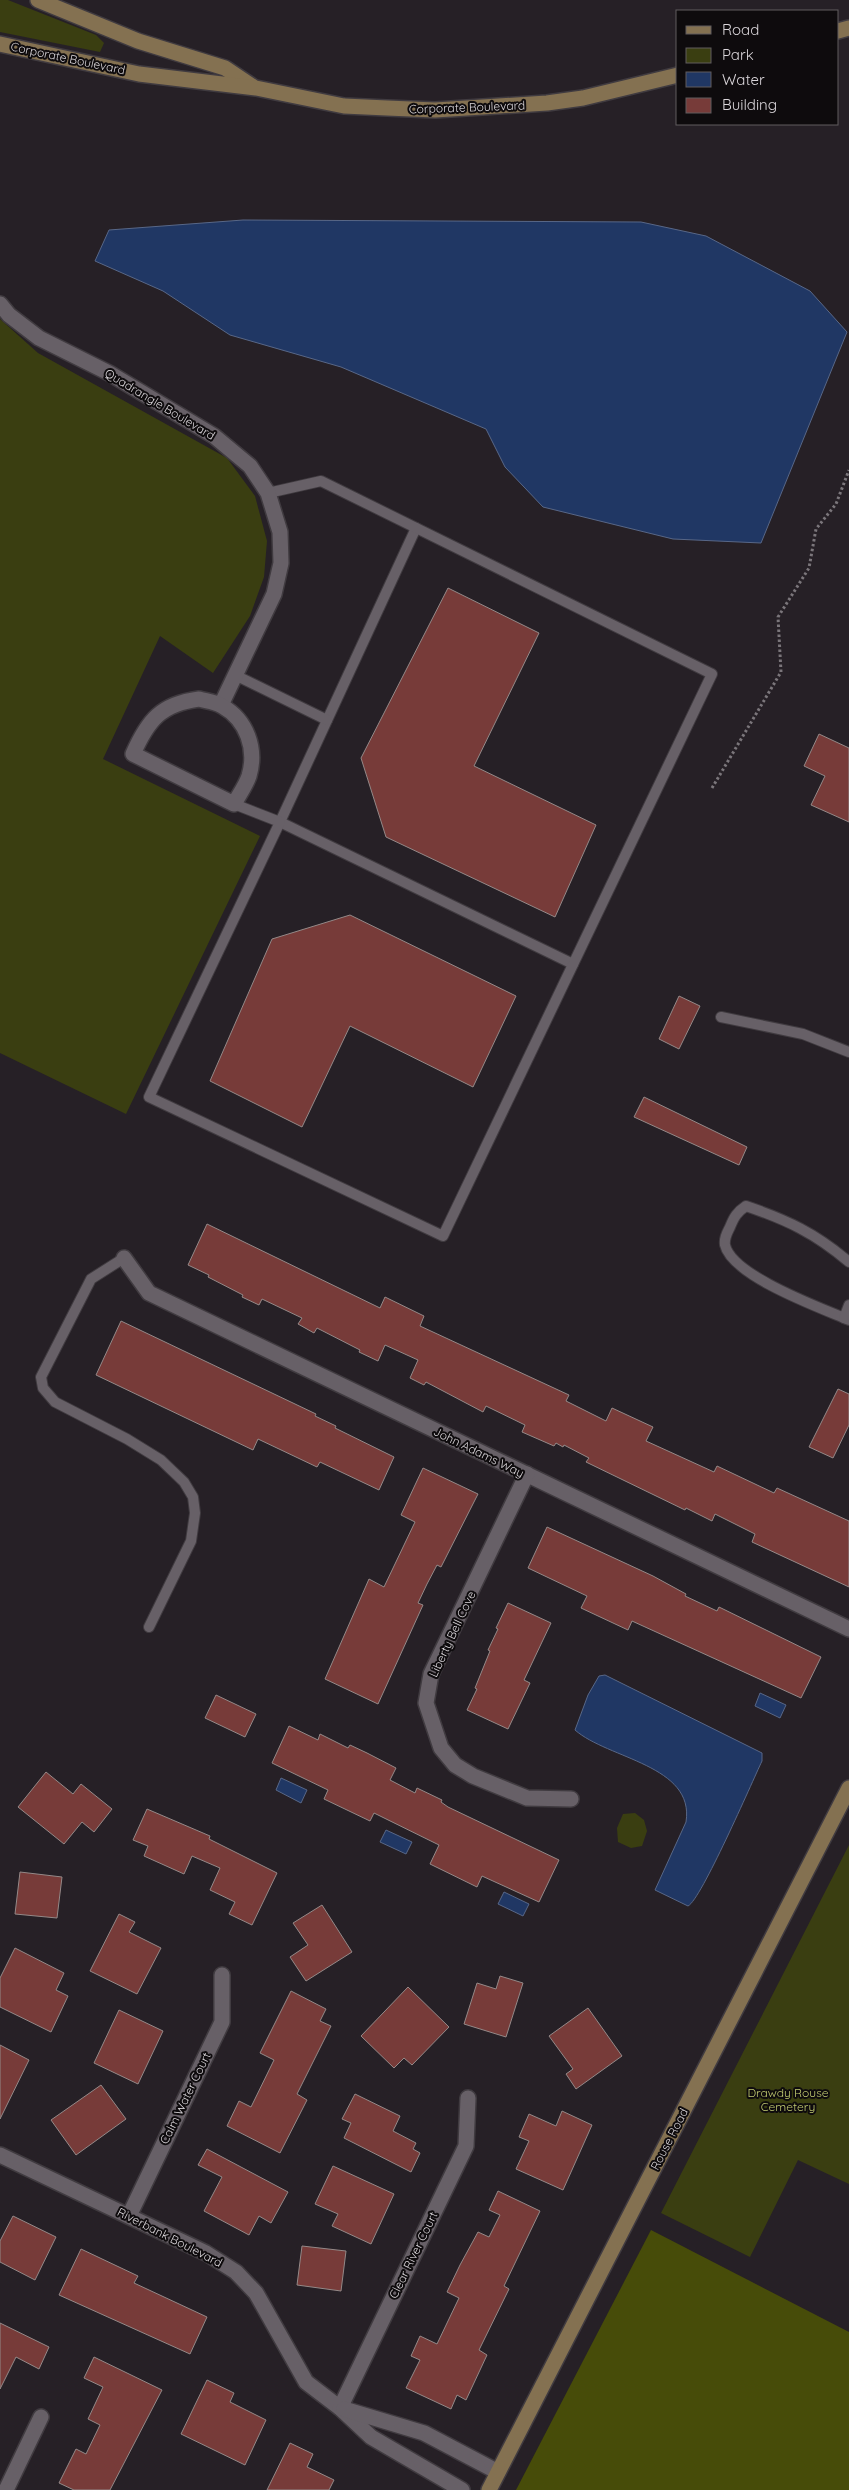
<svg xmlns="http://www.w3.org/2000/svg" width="849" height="2490" font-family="Quicksand,sans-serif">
	<rect width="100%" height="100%" fill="#262026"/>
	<g fill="#3a3e11">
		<polygon points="0,0 8,0 96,35 104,43 100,52 0,32"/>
		<polygon points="0,319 38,353 227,458 255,496 267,541 264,577 250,616 213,673 160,636 103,759 260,836 126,1114 0,1053"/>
		<polygon points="635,1813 644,1820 647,1831 642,1846 631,1848 618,1842 617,1828 623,1814"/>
		<polygon points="849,1845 849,2184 798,2160 750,2257 661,2213"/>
	</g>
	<polygon fill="#474c09" points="651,2230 849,2332 849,2490 516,2490"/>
	<g fill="#203764" stroke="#586787">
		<polygon points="243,220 641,222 706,236 810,291 847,332 761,543 673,539 543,507 505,467 486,429 341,367 230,335 163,291 95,261 109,230"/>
		<path d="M605,1675l157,78v8c-10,21 -61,139 -74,145l-33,-16 31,-68c9,-57 -78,-63 -111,-92l13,-35 11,-19z"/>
		<polygon points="760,1693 786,1705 780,1718 755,1706"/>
		<polygon points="281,1778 307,1790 301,1803 276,1790"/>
		<polygon points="386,1830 412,1842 406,1854 380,1842"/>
		<polygon points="504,1892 529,1904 523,1916 498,1904"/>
	</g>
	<g fill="#773b39" stroke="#948988">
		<polygon points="448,588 539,633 474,766 596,825 555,917 386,837 361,758"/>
		<polygon points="819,734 849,748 849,822 811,805 825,776 804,766"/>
		<polygon points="350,915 516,996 473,1087 350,1026 302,1127 210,1081 272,939"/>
		<polygon points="679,996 700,1006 679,1049 659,1039"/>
		<polygon points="644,1097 747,1147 739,1165 634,1117"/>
		<polygon points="207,1224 380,1308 385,1297 424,1316 420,1326 569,1395 566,1401 606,1421 612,1408 653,1427 646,1441 714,1472 717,1466 774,1493 777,1488 849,1521 849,1587 752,1542 755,1534 715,1514 712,1521 686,1508 685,1510 586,1462 589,1458 564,1445 563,1447 556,1443 554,1446 522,1432 525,1425 486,1406 483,1412 426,1382 424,1385 410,1378 418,1360 385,1345 378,1361 359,1352 360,1350 317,1328 314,1333 298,1324 302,1318 262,1299 259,1305 242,1297 243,1295 208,1277 209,1275 188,1265"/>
		<polygon points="121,1321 316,1414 315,1416 336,1426 335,1428 394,1457 379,1490 320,1462 317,1467 258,1439 253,1450 96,1375"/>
		<polygon points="838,1389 849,1394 849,1425 833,1458 809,1447"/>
		<polygon points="423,1468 478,1494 441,1567 437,1565 427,1584 418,1603 423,1605 378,1704 325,1679 369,1579 384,1587 415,1522 401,1515"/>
		<polygon points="547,1527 653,1576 686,1594 685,1596 717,1611 719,1607 821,1657 801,1698 632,1621 628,1630 581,1608 587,1596 528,1568"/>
		<polygon points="508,1603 551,1623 524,1680 530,1683 508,1729 467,1710 477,1689 475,1688 490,1651 488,1650 498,1629 496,1628"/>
		<polygon points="216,1695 256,1714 245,1737 205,1718"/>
		<polygon points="289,1726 318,1740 320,1734 348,1748 350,1745 367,1753 396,1768 390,1780 415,1793 417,1788 442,1800 441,1802 448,1807 559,1860 539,1902 482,1876 477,1887 430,1864 439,1845 374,1813 370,1821 324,1799 328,1790 272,1763"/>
		<polygon points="46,1772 73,1794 81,1784 112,1809 94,1832 82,1822 64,1844 18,1807"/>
		<polygon points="147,1809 210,1836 209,1839 277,1873 252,1925 229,1914 235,1902 210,1890 220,1868 192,1856 184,1874 144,1856 148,1846 133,1840"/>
		<polygon points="20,1872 62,1877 57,1918 15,1914"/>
		<polygon points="322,1905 352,1952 306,1981 290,1957 308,1945 293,1923"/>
		<polygon points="119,1914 135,1922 129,1932 161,1948 137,1994 90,1971"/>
		<polygon points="15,1948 64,1973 56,1990 68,1996 51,2032 0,2007 0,1978"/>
		<polygon points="500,1976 523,1983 506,2037 464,2024 477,1983 496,1989"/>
		<polygon points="408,1987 449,2027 412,2065 404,2058 394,2068 361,2036"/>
		<polygon points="291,1991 326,2009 320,2021 331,2026 297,2094 307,2100 280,2153 227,2126 239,2101 251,2107 274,2060 260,2053"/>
		<polygon points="588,2008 622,2056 576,2089 566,2074 573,2069 549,2036"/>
		<polygon points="119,2010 163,2031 138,2084 94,2063"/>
		<polygon points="0,2045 29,2060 0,2119"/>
		<polygon points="101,2085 126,2119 76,2155 51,2120"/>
		<polygon points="355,2094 400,2116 393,2131 416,2143 413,2149 420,2153 411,2172 344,2138 351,2123 342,2119"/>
		<polygon points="562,2111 592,2125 563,2190 516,2169 529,2141 519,2137 529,2114 556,2126"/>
		<polygon points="207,2149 288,2192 271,2223 259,2216 249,2235 204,2211 222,2177 198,2165"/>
		<polygon points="333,2166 394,2194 371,2244 332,2226 338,2214 315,2204"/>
		<polygon points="498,2191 540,2211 504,2286 509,2289 479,2350 487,2355 466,2400 457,2395 451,2409 406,2388 420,2360 411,2356 420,2336 437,2344 459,2298 447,2292 460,2265 478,2232 489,2237 500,2215 489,2210"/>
		<polygon points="13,2216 56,2237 35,2280 0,2262 0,2241"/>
		<polygon points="302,2246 346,2251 341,2291 297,2285"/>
		<polygon points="81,2249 138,2276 134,2283 207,2317 190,2354 59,2295"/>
		<polygon points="0,2323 49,2347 39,2369 16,2357 0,2389"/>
		<polygon points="94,2357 162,2390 110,2490 74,2490 59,2483 76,2449 86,2454 100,2425 88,2419 103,2387 84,2378"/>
		<polygon points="207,2380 234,2393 230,2402 266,2420 245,2465 181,2434"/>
		<polygon points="290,2443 313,2454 307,2467 334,2480 329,2490 267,2490"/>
	</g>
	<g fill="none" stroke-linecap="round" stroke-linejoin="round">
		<g stroke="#403b40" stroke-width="12">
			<g id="lane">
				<polyline points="416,528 280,822 573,964"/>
				<polyline points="235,675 327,720"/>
				<polyline points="234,804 280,822 149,1097 443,1236 712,674 321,481 268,493"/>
				<polyline points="721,1017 803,1034 849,1052"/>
				<polyline points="124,1258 91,1279 41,1377 43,1388 55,1402 127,1439 161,1460 184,1482 193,1497 195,1513 191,1541 149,1627"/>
				<path d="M849,1262c-34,-29 -62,-42 -103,-56 -9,6 -12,11 -16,21 -3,6 -6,11 -5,18 7,31 96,63 124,75"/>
				<polyline points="844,1318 849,1305"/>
			</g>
		</g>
		<g stroke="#403b40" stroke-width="18">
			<g id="street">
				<polyline points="0,304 9,315 39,338 109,373 214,436 250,466 268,493 280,532 281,563 274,594 221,705"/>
				<path d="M199,699c7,2 17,3 23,7 25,14 35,43 27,70 -3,9 -10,19 -15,28l-101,-50c15,-34 28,-50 66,-55z"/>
				<polyline points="124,1258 149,1293 849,1629"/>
				<polyline points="527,1474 431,1674 426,1703 441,1748 455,1765 473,1776 527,1798 571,1799"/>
				<polyline points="0,2155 206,2253 236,2272 256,2293 306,2382 340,2408 371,2437 462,2490"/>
				<polyline points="129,2216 222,2022 222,1975"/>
				<polyline points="340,2408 466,2146 468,2098"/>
				<polyline points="344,2409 424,2433 498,2472"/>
				<polyline points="6,2490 41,2417"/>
			</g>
		</g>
		<g stroke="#403b40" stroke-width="18">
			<g id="secondary">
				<polyline points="38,0 138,41 225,68 252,86"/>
				<polyline points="838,31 849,28"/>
				<polyline points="0,44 139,74 256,88 344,106 387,108 435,110 547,103 583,98 678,75"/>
				<polyline points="489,2490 849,1788"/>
			</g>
		</g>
		<polyline stroke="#7b767b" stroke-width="3" stroke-dasharray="2.5 2.5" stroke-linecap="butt" points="712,788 781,672 778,617 809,568 816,529 836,504 849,470"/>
		<use href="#lane" stroke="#676067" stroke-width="10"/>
		<use href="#street" stroke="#676067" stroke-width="15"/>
		<use href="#secondary" stroke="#847151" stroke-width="15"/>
	</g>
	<g text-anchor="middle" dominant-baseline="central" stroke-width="4" stroke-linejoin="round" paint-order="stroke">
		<g font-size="12" fill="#dad6da" stroke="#0e0b0d">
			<text transform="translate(68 58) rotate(12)">Corporate Boulevard</text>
			<text transform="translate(467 107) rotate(-2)">Corporate Boulevard</text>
			<text transform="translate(160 404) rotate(31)">Quadrangle Boulevard</text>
			<text transform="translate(479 1452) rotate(26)">John Adams Way</text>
			<text transform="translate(452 1634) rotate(-65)">Liberty Bell Cove</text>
			<text transform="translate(185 2098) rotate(-64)">Calm Water Court</text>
			<text transform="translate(669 2139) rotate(-63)">Rouse Road</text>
			<text transform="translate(170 2237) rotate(27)">Riverbank Boulevard</text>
			<text transform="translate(413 2255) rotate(-64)">Clear River Court</text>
		</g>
		<g font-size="12" fill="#c1ca71" stroke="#0e0b0d">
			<text x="788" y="2092">Drawdy Rouse<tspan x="788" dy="14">Cemetery</tspan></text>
		</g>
	</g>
	<rect x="676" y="10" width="162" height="115" fill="#0e0b0d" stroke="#605c5f"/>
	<rect x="686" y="26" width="25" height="8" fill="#847151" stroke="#605c5f"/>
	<text x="722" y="35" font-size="15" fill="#dad6da">Road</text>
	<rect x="686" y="48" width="25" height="15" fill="#3a3e11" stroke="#605c5f"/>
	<text x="722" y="60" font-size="15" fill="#dad6da">Park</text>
	<rect x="686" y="72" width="25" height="15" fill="#203764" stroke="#605c5f"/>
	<text x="722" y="85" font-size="15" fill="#dad6da">Water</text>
	<rect x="686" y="98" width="25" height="15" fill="#773b39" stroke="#605c5f"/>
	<text x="722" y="110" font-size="15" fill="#dad6da">Building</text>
</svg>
